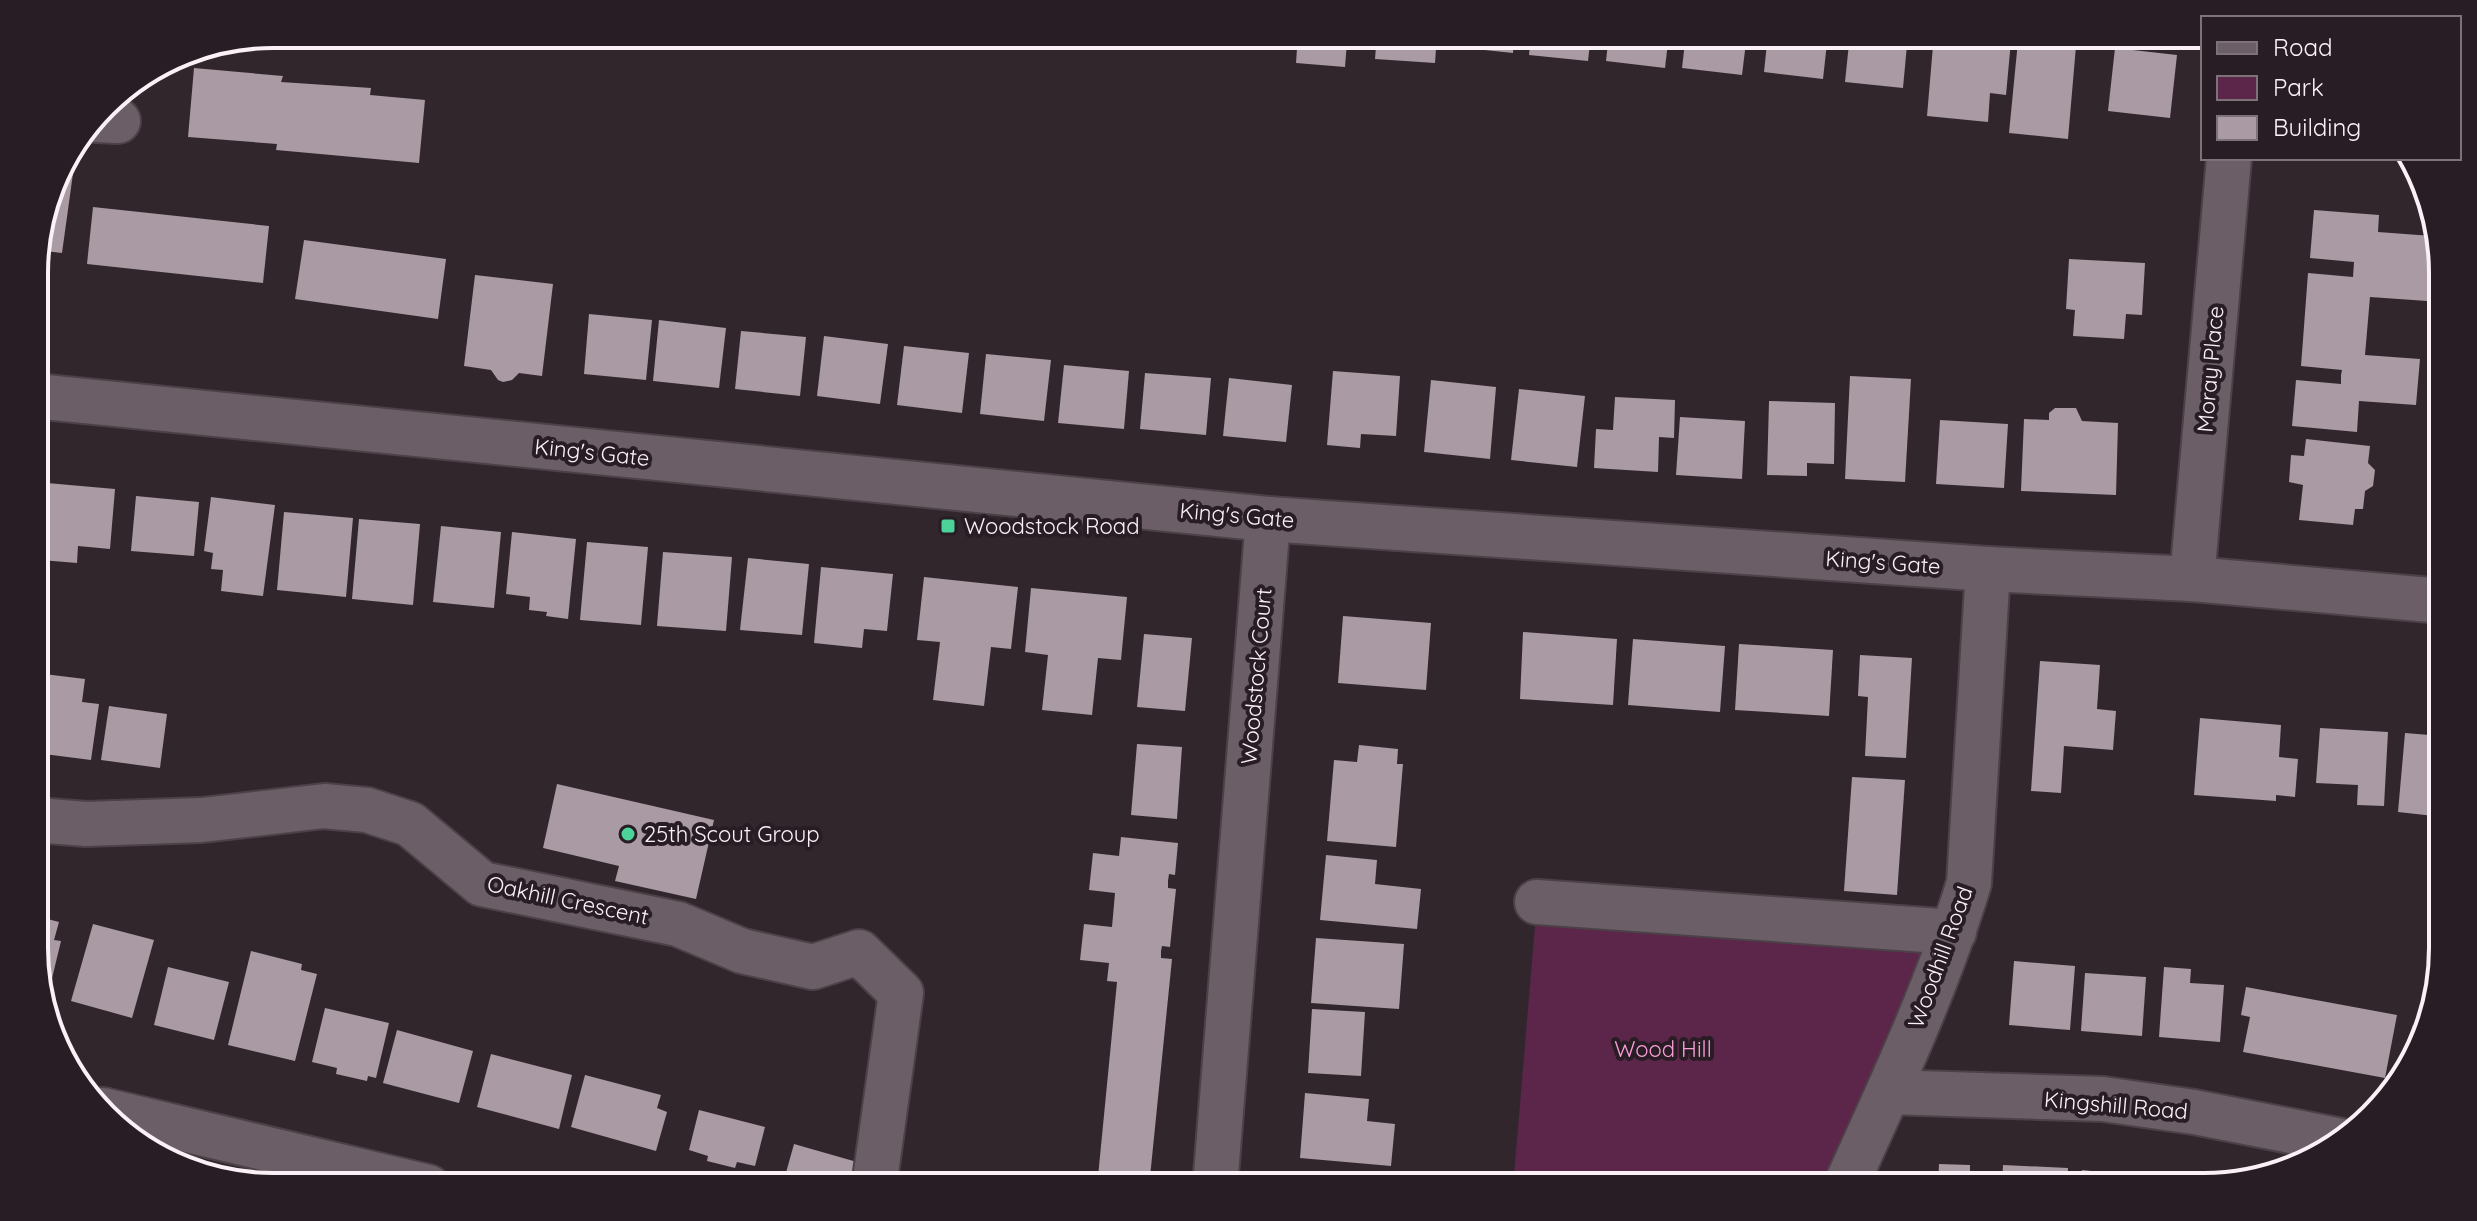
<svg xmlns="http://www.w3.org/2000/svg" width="2477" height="1221" font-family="Quicksand,sans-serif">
	<rect width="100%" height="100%" fill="#32262d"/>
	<polygon fill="#5c254a" points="1537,902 1954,932 1845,1187 1513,1187"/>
	<g fill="#a99aa3">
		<polygon points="1298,34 1359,34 1359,43 1347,42 1345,67 1296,63"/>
		<polygon points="1377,34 1437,34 1435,63 1375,59"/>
		<polygon points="1457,34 1514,34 1513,53 1456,47"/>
		<polygon points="1531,34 1591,34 1588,61 1529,55"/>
		<polygon points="1609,34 1669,34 1665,68 1606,61"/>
		<polygon points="1686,34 1747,34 1742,75 1682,68"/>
		<polygon points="1768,34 1828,34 1823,79 1764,72"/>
		<polygon points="1850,34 1908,34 1903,88 1845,82"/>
		<polygon points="1934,34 2011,41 2006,95 1990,93 1988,122 1927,116"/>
		<polygon points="2018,41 2076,46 2068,139 2009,133"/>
		<polygon points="2115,48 2177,55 2170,118 2108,111"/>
		<polygon points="194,68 283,76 281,82 371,88 370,95 425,100 419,163 276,150 277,144 188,137"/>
		<polygon points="66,158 75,159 62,253 36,250 59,167"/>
		<polygon points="93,207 269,226 263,283 87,264"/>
		<polygon points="2314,210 2379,215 2378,232 2432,236 2427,301 2370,297 2365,355 2420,359 2416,405 2359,401 2357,432 2292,426 2296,380 2341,384 2341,375 2342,370 2301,366 2308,273 2353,277 2354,262 2310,258"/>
		<polygon points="304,240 446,259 438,319 295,299"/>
		<polygon points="2069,259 2145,263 2142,315 2126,314 2124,339 2073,336 2075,310 2066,309"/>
		<polygon points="475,275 553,284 542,376 519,373 512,380 503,382 498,380 491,370 464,366"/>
		<polygon points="589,314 652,320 646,380 584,374"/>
		<polygon points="659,320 726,328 719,388 653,381"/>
		<polygon points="741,331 806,337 800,396 735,389"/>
		<polygon points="824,336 888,344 880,404 817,396"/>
		<polygon points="904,346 969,353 962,413 897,405"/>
		<polygon points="986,354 1051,360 1044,421 980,414"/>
		<polygon points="1064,365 1129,371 1124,429 1058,423"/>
		<polygon points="1333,371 1400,376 1396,436 1361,434 1360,448 1327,445"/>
		<polygon points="1145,373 1211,378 1206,435 1140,429"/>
		<polygon points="1850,376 1911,379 1905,482 1845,479"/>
		<polygon points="1229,378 1292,385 1286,442 1223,436"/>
		<polygon points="1431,380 1496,387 1490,459 1424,452"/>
		<polygon points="1519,389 1585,396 1577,467 1511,460"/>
		<polygon points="1615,397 1675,400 1674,438 1659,437 1658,472 1594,468 1596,429 1613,430"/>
		<polygon points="1769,401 1835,403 1834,464 1807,463 1807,476 1767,475"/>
		<polygon points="2055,408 2076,408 2082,421 2118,423 2116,495 2021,491 2024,419 2049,420 2049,413"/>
		<polygon points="1680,417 1745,421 1742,479 1676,475"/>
		<polygon points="1940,420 2008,424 2004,488 1936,484"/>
		<polygon points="2306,439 2370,446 2368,463 2375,470 2373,486 2365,491 2363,509 2355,509 2353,525 2299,520 2303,485 2289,482 2291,455 2304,456"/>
		<polygon points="47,483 115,489 110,549 78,546 77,563 41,560"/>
		<polygon points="136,496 199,502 194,556 131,551"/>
		<polygon points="211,497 275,505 263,596 221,591 223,570 211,569 213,553 204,551"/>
		<polygon points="284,512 353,518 346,597 277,590"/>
		<polygon points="359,519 420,524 413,605 352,599"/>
		<polygon points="441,526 501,532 494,608 433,602"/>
		<polygon points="512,532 576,539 568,619 546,616 547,612 529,610 530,597 506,594"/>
		<polygon points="587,542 648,547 641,625 580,620"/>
		<polygon points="663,552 732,557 726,631 657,626"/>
		<polygon points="748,558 809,564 802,635 740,630"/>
		<polygon points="821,567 893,574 887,631 864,629 862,648 814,643"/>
		<polygon points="924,577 1018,587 1011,649 991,647 984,706 933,700 940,642 917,640"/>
		<polygon points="1031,588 1127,597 1121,660 1098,658 1092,715 1042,710 1048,655 1025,652"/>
		<polygon points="1343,616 1431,623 1426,690 1338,683"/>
		<polygon points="1523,632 1617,639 1613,705 1520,699"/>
		<polygon points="1144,634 1192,638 1185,711 1137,707"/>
		<polygon points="1633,639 1725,646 1720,712 1628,705"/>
		<polygon points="1739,644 1833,650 1829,716 1735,710"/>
		<polygon points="1860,655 1912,658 1906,758 1865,756 1868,697 1858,696"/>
		<polygon points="2040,661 2100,665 2097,709 2116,711 2113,750 2064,746 2061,793 2031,791"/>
		<polygon points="44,674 85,679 82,702 99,704 91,760 36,753 35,696 41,697"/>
		<polygon points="109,706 167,714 160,768 101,760"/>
		<polygon points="2200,718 2281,725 2279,757 2298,759 2295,797 2276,795 2276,801 2194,795"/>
		<polygon points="2320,728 2388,732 2384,806 2357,805 2358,785 2316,783"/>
		<polygon points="2405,733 2442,736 2443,817 2398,812"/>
		<polygon points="1137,744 1182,747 1177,819 1131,815"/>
		<polygon points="1359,745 1398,749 1397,764 1403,764 1396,847 1327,841 1334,760 1357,762"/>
		<polygon points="1852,777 1905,780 1897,895 1844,891"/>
		<polygon points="557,784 714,820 696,899 615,881 619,866 543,848"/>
		<polygon points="1121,837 1178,843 1175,875 1169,874 1168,881 1168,888 1176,889 1170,947 1162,946 1161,951 1161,958 1172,959 1149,1187 1097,1187 1117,982 1107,981 1109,963 1080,960 1084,924 1112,927 1115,893 1089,890 1093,853 1119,856"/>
		<polygon points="1326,855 1377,860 1375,884 1421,889 1417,929 1320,920"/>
		<polygon points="36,916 59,922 54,940 61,941 48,995 42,994 36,980"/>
		<polygon points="93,924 154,940 132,1018 71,1001"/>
		<polygon points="1316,938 1404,944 1399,1009 1311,1003"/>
		<polygon points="251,951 302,964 301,970 317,974 295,1061 228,1045"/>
		<polygon points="2014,961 2075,966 2070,1030 2009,1025"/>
		<polygon points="168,967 229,982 214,1040 154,1025"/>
		<polygon points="2164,967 2191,969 2190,983 2224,985 2220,1042 2159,1037"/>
		<polygon points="2085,973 2146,977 2142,1036 2081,1031"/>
		<polygon points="2246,987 2397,1015 2385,1078 2243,1052 2250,1017 2241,1015"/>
		<polygon points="325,1008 389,1023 376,1078 368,1076 367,1081 336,1074 337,1068 312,1062"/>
		<polygon points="1312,1009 1365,1012 1361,1076 1308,1073"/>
		<polygon points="2413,1025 2424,1029 2419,1053 2391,1085"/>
		<polygon points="397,1030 473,1051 459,1103 383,1083"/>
		<polygon points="491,1054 572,1075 559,1129 477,1107"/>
		<polygon points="585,1075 661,1095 657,1108 667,1112 656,1151 571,1127"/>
		<polygon points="1305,1093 1369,1099 1367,1121 1395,1124 1391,1166 1300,1158"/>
		<polygon points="699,1110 765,1127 755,1166 737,1162 735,1168 707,1161 708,1156 689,1150"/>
		<polygon points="794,1144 857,1162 850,1187 782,1187"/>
		<polygon points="1939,1164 1970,1165 1970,1187 1938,1187"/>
		<polygon points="2003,1165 2068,1168 2067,1187 2002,1187"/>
		<polygon points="2082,1170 2148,1177 2147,1187 2080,1187"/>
		<polygon points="2168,1179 2205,1185 2204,1187 2167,1187"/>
	</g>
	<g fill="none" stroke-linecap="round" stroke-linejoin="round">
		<g stroke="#4b4147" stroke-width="48">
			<g id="minor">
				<polyline points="95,120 118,121"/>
				<polyline points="35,396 1268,519 1988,569 2192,579 2442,601"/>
				<polyline points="2192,579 2229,158"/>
				<polyline points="36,820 86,824 202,820 324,806 367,810 410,824 482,884 678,924 742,951 813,967 859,952 901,993 874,1187"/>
				<polyline points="1537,902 1954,932"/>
				<polyline points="1888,1092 2103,1099 2194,1112 2342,1141"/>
				<polyline points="103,1110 428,1187"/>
				<polyline points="1215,1187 1268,519"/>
				<path d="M1845,1187c45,-99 92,-199 124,-304l19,-314"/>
			</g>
		</g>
		<use href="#minor" stroke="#6c5e66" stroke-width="44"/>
	</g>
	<g fill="#4dd39a" stroke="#281d24" stroke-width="3">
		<rect x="940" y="518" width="16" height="16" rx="4"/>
		<circle cx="628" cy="834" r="8"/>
	</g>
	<g text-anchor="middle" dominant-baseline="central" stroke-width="8" stroke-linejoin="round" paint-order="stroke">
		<g font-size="22" fill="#faf1f6" stroke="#281d24">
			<text transform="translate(2210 369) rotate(-85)">Moray Place</text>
			<text transform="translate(592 452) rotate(6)">King's Gate</text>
			<text transform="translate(1237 515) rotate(5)">King's Gate</text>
			<text transform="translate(1883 562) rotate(4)">King's Gate</text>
			<text transform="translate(1256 676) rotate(-85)">Woodstock Court</text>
			<text transform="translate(568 900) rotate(12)">Oakhill Crescent</text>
			<text transform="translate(1940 957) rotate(-70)">Woodhill Road</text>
			<text transform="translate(2116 1105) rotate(5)">Kingshill Road</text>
		</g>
		<g font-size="22" fill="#faf1f6" stroke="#281d24" text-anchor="start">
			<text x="964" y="526">Woodstock Road</text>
			<text x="644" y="834">25th Scout Group</text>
		</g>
		<g font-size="22" fill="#f89dd7" stroke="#281d24">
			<text x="1663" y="1049">Wood Hill</text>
		</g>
	</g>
	<path d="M0 0H2477V1221H0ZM273 48H2204A225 225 0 0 1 2429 273V948A225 225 0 0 1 2204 1173H273A225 225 0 0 1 48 948V273A225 225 0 0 1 273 48Z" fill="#281d24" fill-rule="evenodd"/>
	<path fill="none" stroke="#faf1f6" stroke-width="4" d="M273 48H2204A225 225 0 0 1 2429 273V948A225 225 0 0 1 2204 1173H273A225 225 0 0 1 48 948V273A225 225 0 0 1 273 48Z"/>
	<rect x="2201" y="16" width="260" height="144" fill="#281d24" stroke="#7c7278" stroke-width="2"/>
	<rect x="2217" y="42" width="40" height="12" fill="#6c5e66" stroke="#7c7278" stroke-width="2"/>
	<text x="2273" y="56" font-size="24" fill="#faf1f6">Road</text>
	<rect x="2217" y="76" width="40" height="24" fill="#5c254a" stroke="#7c7278" stroke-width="2"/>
	<text x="2273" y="96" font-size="24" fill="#faf1f6">Park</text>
	<rect x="2217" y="116" width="40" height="24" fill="#a99aa3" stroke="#7c7278" stroke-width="2"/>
	<text x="2273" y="136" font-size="24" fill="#faf1f6">Building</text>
</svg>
